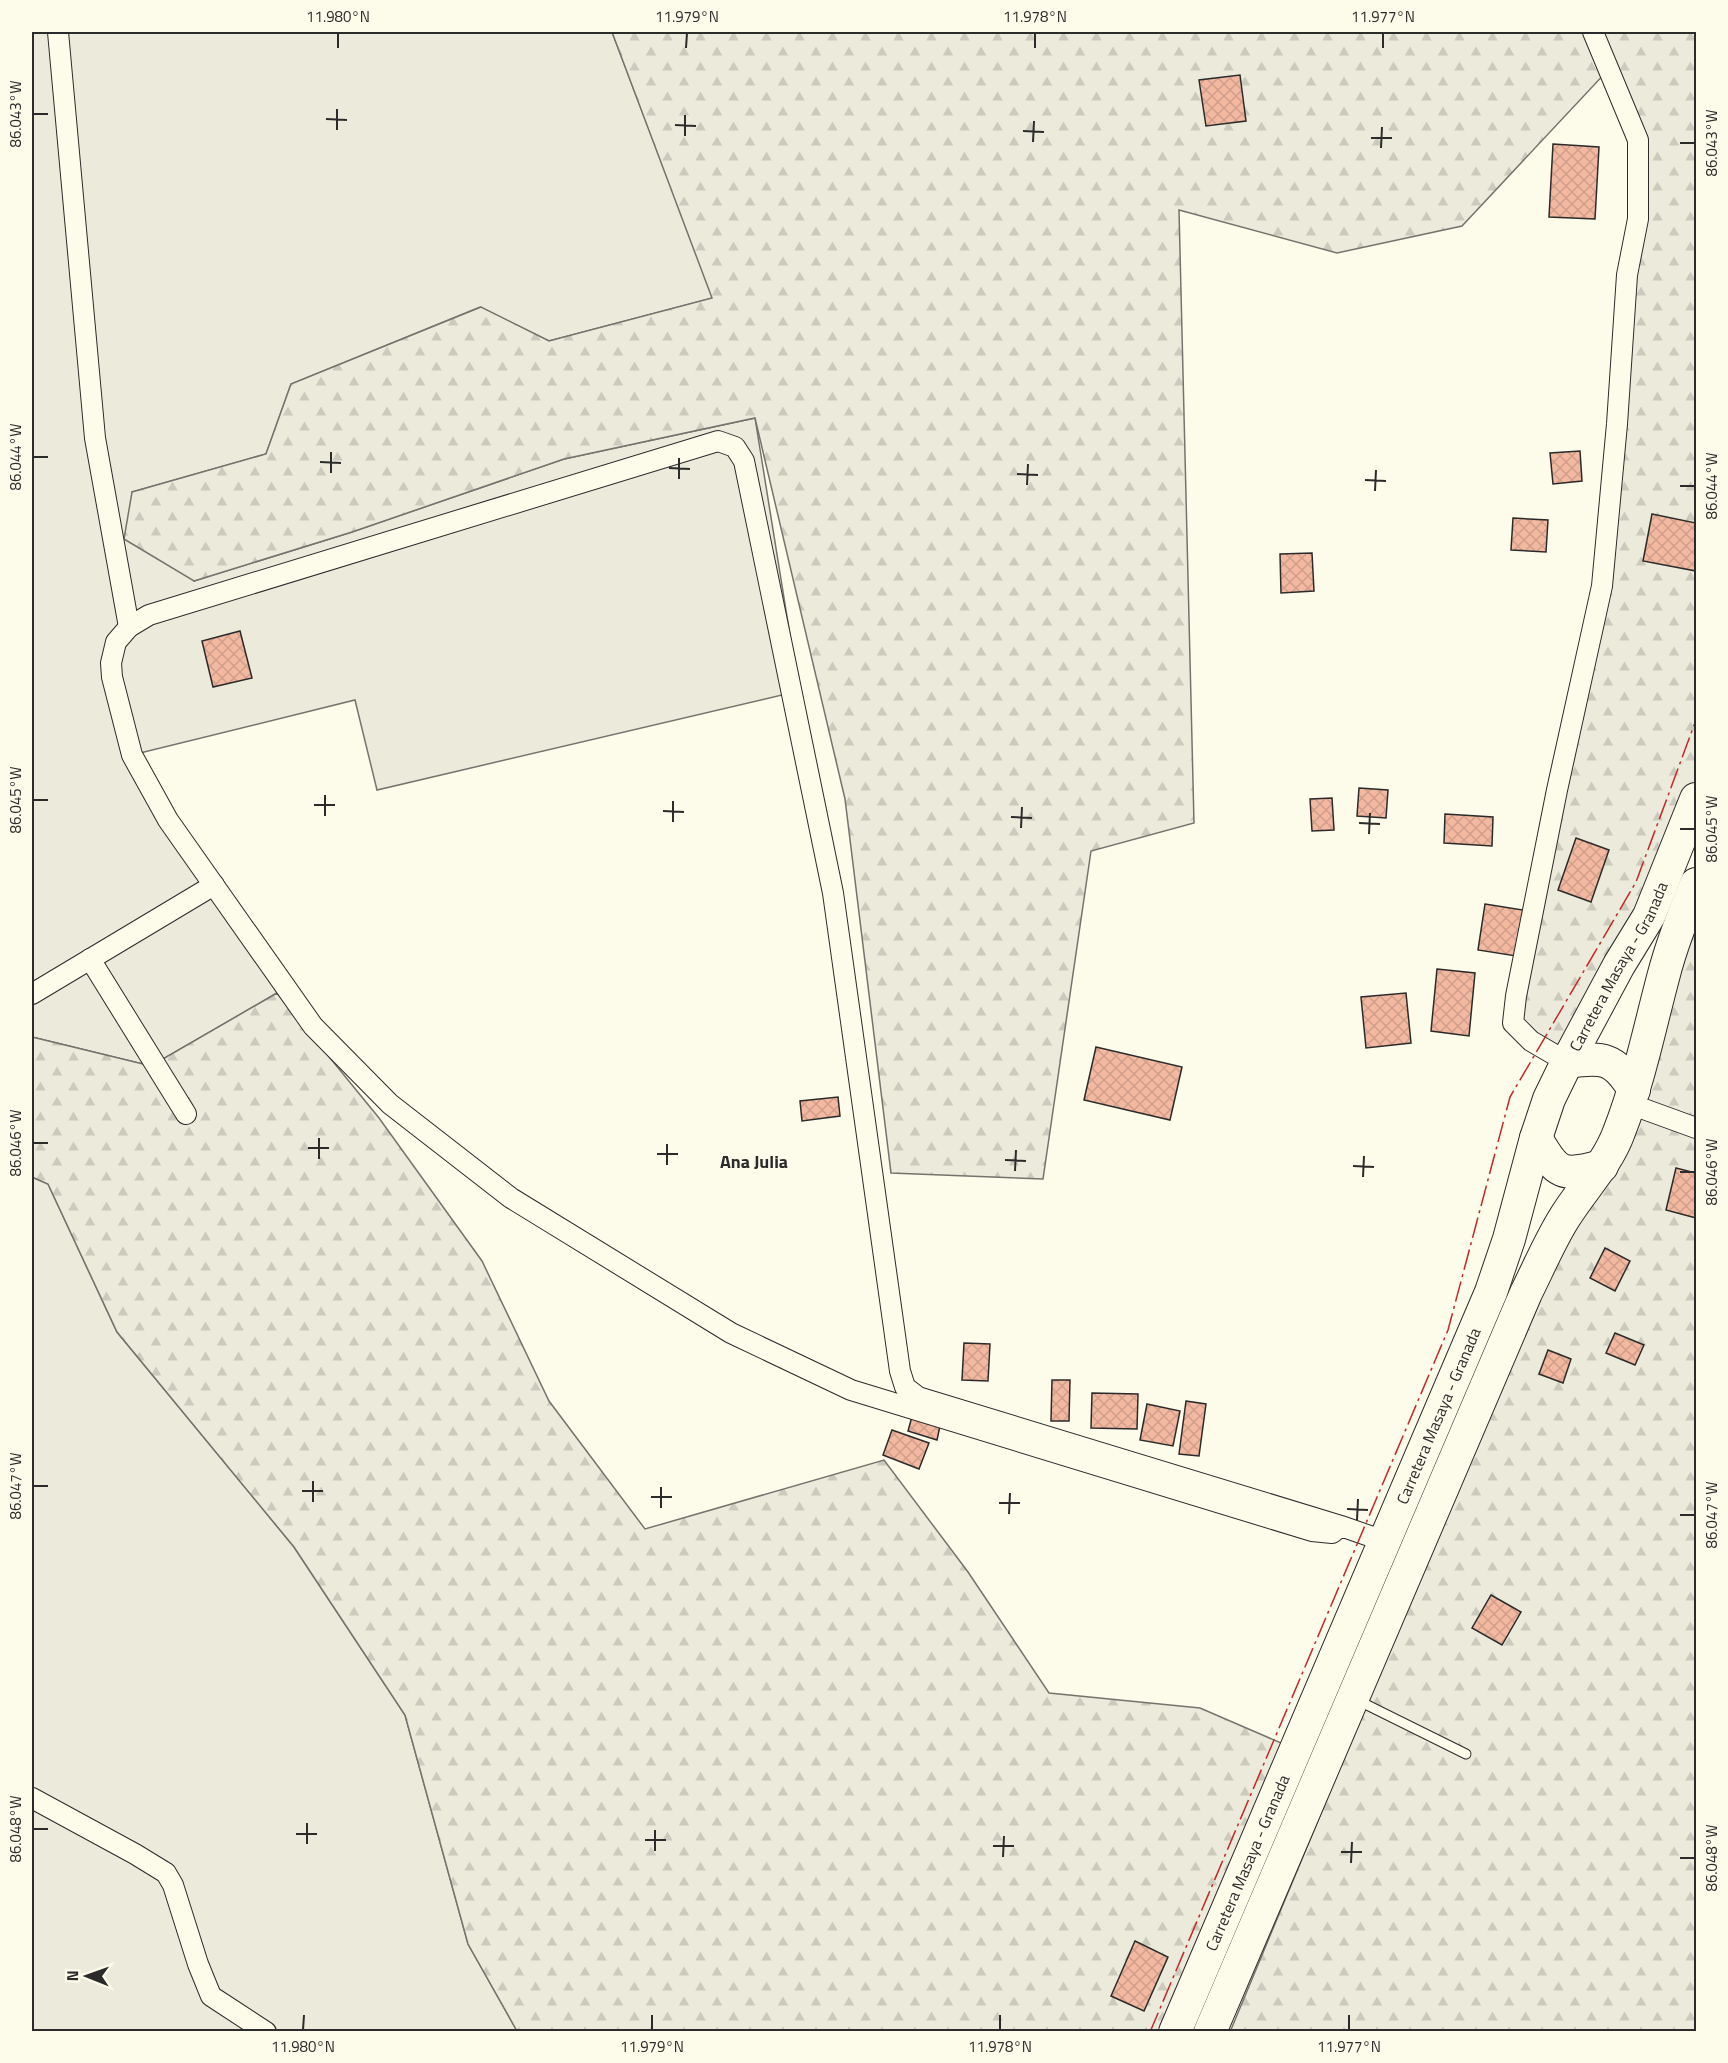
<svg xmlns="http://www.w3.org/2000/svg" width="1728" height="2063" font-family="'Titillium Web',sans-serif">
	<defs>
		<pattern id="forest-firs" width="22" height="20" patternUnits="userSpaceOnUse" patternTransform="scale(1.5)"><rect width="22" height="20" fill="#ecebdb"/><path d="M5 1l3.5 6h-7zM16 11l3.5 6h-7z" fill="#cbcabc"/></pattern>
		<pattern id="building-cross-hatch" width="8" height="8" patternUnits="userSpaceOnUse" patternTransform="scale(1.5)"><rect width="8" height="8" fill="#f2b8a0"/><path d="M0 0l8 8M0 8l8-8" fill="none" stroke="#d09e8a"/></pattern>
	</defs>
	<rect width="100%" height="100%" fill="#fdfbea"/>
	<g fill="#ecebdb" stroke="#74746e" stroke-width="1.5">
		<polygon points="32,32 612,32 713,298 549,341 480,307 291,384 266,454 132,492 194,581 352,532 564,459 755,418 799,691 377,790 355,700 140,753 262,961 277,993 151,1066 32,1037"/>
		<polygon points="32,1177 48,1184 117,1332 294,1547 405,1715 468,1944 517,2031 32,2031"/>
	</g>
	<g fill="url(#forest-firs)" stroke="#74746e" stroke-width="1.5">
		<polygon points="612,32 1696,32 1696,799 1567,1062 1513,1023 1602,586 1638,140 1608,70 1462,226 1337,253 1179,210 1194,823 1091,851 1043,1179 891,1173 845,799 755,418 564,459 352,532 194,581 124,539 132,492 266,454 291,384 481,307 549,341 712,298"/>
		<polygon points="1696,884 1696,2031 1230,2032 1543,1280 1630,1104"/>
		<polygon points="277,993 379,1118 482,1261 549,1401 645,1529 884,1460 968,1572 1049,1693 1200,1708 1295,1749 1175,2031 517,2031 468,1944 405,1715 294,1547 117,1332 48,1184 32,1177 32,1037 151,1066"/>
	</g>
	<g fill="url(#building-cross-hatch)" stroke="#2b2b2b" stroke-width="1.5">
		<polygon points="1240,75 1246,121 1206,126 1199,80"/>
		<polygon points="1553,144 1599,147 1595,219 1549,217"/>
		<polygon points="1580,451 1582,481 1553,484 1550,453"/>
		<polygon points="1652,514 1696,523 1696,571 1643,561"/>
		<polygon points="1513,518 1548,520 1546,552 1511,550"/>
		<polygon points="1312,553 1314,591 1281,593 1280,554"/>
		<polygon points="240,631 252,678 213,687 202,641"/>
		<polygon points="1359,788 1388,790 1386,818 1357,816"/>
		<polygon points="1332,798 1334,830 1312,831 1310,799"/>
		<polygon points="1445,814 1493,817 1492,846 1444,843"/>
		<polygon points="1576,838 1609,850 1591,902 1558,890"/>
		<polygon points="1485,904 1523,910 1516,956 1478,950"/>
		<polygon points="1437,969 1475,973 1469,1036 1431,1031"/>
		<polygon points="1406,993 1411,1043 1366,1048 1361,997"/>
		<polygon points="1096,1047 1182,1067 1170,1120 1084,1100"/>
		<polygon points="838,1097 840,1116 802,1121 800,1101"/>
		<polygon points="1676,1168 1696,1173 1696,1218 1666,1210"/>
		<polygon points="1605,1248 1630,1261 1615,1291 1590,1278"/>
		<polygon points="1615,1333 1644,1345 1635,1365 1606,1353"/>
		<polygon points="964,1343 990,1344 988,1381 962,1380"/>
		<polygon points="1548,1350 1571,1359 1563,1383 1539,1374"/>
		<polygon points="1052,1380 1070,1380 1069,1421 1051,1421"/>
		<polygon points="1092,1393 1138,1394 1137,1429 1091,1428"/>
		<polygon points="1186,1401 1206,1404 1199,1456 1179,1454"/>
		<polygon points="1147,1404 1180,1411 1173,1446 1140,1440"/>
		<polygon points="913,1413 941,1421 937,1440 908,1431"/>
		<polygon points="892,1430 929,1443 919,1469 883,1455"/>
		<polygon points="1491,1595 1521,1612 1502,1645 1472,1628"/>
		<polygon points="1135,1941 1168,1957 1144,2011 1111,1996"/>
	</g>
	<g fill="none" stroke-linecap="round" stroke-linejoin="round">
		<g stroke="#2b2b2b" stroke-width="11">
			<polyline id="service" points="1357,1700 1466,1754"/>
		</g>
		<g stroke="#2b2b2b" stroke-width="22">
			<g id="minor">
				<polyline points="58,32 95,438 129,627"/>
				<polyline points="90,959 186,1114"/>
				<polyline points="32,994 214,885"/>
				<polyline points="1567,1062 1531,1041 1513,1023 1516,996 1557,790 1602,586 1617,424 1627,275 1638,219 1638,140 1593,32"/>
				<polyline points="1630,1104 1696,1128"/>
				<polyline points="1341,1526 1332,1533 1312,1531 851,1390 731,1333 511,1198 390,1104 313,1026 168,820 132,755 112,677 111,663 116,642 129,627 149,615 718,441 735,447 744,461 833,893 900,1371 905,1387 918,1397 1341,1526 1384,1541"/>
				<polyline points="32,1798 135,1854 166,1873 173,1885 198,1964 211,1996 266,2032"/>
			</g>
		</g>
		<g stroke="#2b2b2b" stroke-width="34">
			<g id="trunk">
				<path d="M1567,1062c36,-5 47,-5 67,28"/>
				<path d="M1536,1138c21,37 26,39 66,28"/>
				<path id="s1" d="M1175,2032l316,-740 18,-53 27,-101 13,-39 18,-37 52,-97 30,-49 47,-117"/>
				<path d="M1210,2032l316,-739c12,-24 23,-50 37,-73 18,-30 44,-55 56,-88 20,-51 31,-106 45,-158 8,-31 20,-61 32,-90"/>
			</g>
		</g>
		<use href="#service" stroke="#fdfbea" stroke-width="9"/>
		<use href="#minor" stroke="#fdfbea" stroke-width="20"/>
		<use href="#trunk" stroke="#fdfbea" stroke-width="32"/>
		<polyline stroke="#c62828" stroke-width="1.5" stroke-dasharray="21 4.5 3 4.5" stroke-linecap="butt" points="1150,2032 1448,1330 1510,1097 1636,882 1696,720"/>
	</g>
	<path fill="none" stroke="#2b2b2b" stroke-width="2" d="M338,48v-15M686,48l1,-15M1035,48v-15M1383,48v-15M33,114h15M326,119l21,1M675,125l21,1M337,130v-21M1023,131l21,1M685,136v-21M1371,138h21M1033,142l1,-21M1680,143h15M1381,148l1,-21M33,457h15M320,462l21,1M669,468l21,1M331,473v-21M1017,474l21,1M679,479v-21M1365,480l21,1M1027,485l1,-21M1680,486h15M1375,491l1,-21M33,800h15M314,805h21M663,811l21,1M325,816v-21M1011,817l21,1M673,822v-21M1359,823l21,1M1021,828l1,-21M1680,829h15M1369,834l1,-21M33,1143h15M308,1148h21M657,1154h21M319,1159v-21M1005,1160l21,1M667,1165v-21M1353,1166l21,1M1015,1171l1,-21M1680,1172h15M1363,1177l1,-21M33,1486h15M302,1491h21M651,1497h21M313,1502v-21M999,1503h21M661,1508v-21M1347,1509l21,1M1009,1514l1,-21M1680,1515h15M1357,1520l1,-21M33,1829h15M296,1834h21M645,1840h21M307,1844v-21M993,1846h21M655,1851v-21M1341,1852h21M1003,1857l1,-21M1680,1858h15M1351,1863l1,-21M303,2030l1,-15M652,2030v-15M1000,2030v-15M1349,2030v-15"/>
	<g text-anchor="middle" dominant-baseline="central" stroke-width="4.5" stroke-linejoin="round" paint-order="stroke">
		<g font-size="16" fill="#2b2b2b" stroke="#fdfbea">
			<text stroke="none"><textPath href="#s1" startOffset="1156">Carretera Masaya - Granada</textPath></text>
			<text stroke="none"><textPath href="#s1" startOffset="670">Carretera Masaya - Granada</textPath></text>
			<text stroke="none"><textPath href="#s1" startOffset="184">Carretera Masaya - Granada</textPath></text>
		</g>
		<g font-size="18" font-weight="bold" fill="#2b2b2b" stroke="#fdfbea">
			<text x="754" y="1161">Ana Julia</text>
		</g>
	</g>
	<rect width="1728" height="2063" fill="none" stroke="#fdfbea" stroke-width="66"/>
	<g transform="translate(87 1976) rotate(271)" stroke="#fdfbea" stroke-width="4.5" paint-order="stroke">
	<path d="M0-4.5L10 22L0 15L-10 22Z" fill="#2b2b2b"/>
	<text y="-9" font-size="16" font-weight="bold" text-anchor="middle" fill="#2b2b2b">N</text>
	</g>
	<rect x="33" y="33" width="1662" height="1997" fill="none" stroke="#2b2b2b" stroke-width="2"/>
	<g font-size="15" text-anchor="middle" fill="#2b2b2b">
		<text x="338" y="22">11.980°N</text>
		<text x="687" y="22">11.979°N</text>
		<text x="1035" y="22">11.978°N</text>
		<text x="1383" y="22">11.977°N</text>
		<text transform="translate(16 114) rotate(-90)" y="5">86.043°W</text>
		<text transform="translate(1712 143) rotate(-90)" y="5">86.043°W</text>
		<text transform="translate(16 457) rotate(-90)" y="5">86.044°W</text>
		<text transform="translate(1712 486) rotate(-90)" y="5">86.044°W</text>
		<text transform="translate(16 800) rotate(-90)" y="5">86.045°W</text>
		<text transform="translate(1712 829) rotate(-90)" y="5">86.045°W</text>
		<text transform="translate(16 1143) rotate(-90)" y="5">86.046°W</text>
		<text transform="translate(1712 1172) rotate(-90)" y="5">86.046°W</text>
		<text transform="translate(16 1486) rotate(-90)" y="5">86.047°W</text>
		<text transform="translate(1712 1515) rotate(-90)" y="5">86.047°W</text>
		<text transform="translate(16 1829) rotate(-90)" y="5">86.048°W</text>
		<text transform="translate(1712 1858) rotate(-90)" y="5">86.048°W</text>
		<text x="303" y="2052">11.980°N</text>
		<text x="652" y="2052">11.979°N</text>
		<text x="1000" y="2052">11.978°N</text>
		<text x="1349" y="2052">11.977°N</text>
	</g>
</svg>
